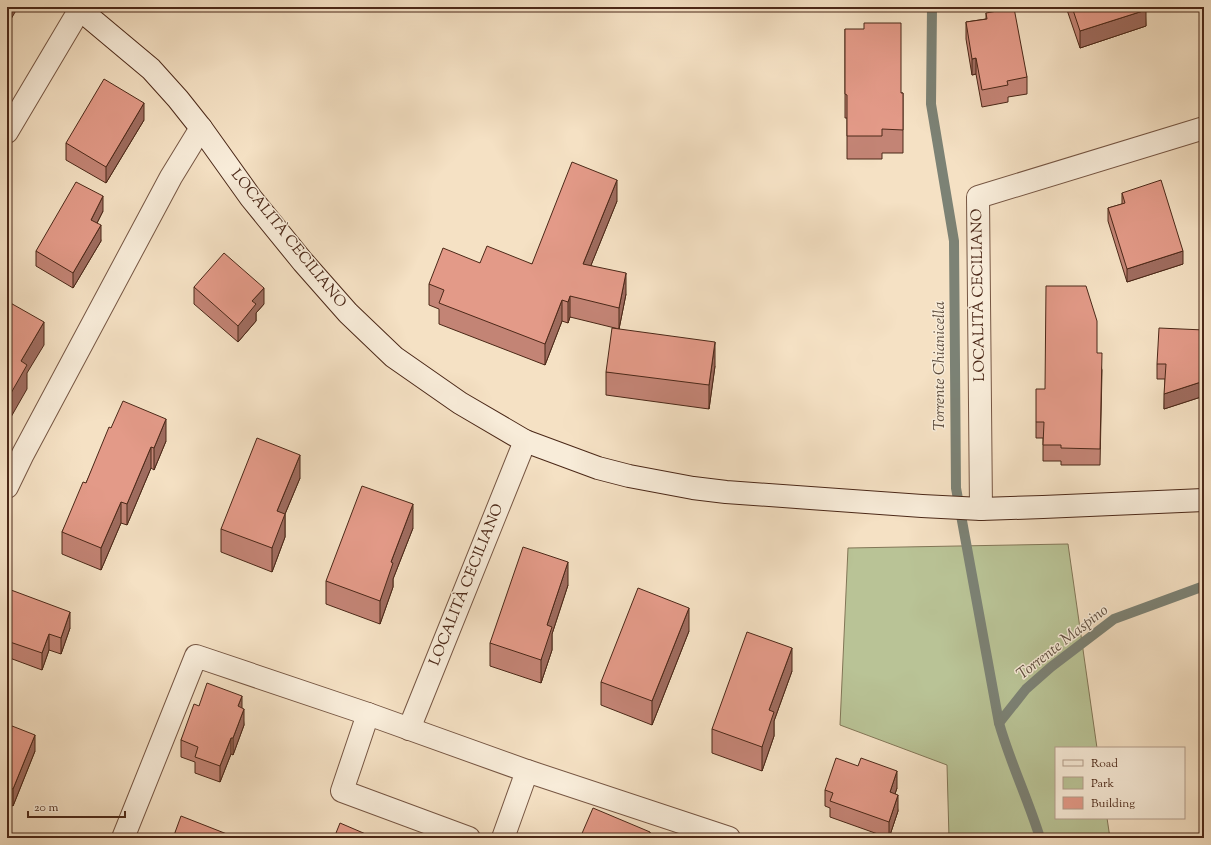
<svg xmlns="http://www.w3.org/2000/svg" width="1211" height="845" font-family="'Sorts Mill Goudy',serif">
	<rect width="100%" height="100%" fill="#f5e1c4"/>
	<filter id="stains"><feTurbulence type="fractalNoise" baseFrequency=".005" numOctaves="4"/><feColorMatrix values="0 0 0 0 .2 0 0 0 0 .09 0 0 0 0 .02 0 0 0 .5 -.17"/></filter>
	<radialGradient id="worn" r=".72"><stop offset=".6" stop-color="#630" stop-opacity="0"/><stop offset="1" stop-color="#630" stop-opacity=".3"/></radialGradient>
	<polygon fill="#b9c396" stroke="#827657" points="1068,544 1097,748 1056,748 1056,818 1107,818 1110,838 949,838 947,765 840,725 848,548"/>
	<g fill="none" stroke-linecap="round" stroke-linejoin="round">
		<g stroke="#7c8275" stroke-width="10">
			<path d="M932,7l-1,97 23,137 2,247 43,235c11,39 29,76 41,115"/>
			<polyline points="999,723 1026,689 1051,667 1114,619 1204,586"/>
		</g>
		<g stroke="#765643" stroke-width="24">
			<g id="street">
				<polyline points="7,132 80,9"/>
				<polyline points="7,487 23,454 171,177 201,128"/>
				<polyline points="981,509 978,197 1204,128"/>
				<polyline points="368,714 342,791 469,838"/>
				<polyline points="409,729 525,441"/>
				<polyline points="123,838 196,656 368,714 527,771 729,838"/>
				<polyline points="503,838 527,771"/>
			</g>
		</g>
		<g stroke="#4b2818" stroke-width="24">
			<polyline id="secondary" points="77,7 151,69 178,99 201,128 251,198 303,262 348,313 394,357 460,403 525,441 598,468 629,476 693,488 726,492 922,506 981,509 1043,507 1204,500"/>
		</g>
		<use href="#street" stroke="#f8ecd9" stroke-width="22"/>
		<use href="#secondary" stroke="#f8ecd9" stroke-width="22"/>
	</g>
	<g fill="#c38475" stroke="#4b2818">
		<polygon points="1066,7 1145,7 1146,26 1080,48"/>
		<polygon points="986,13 1027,77 1027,94 1008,97 1008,102 982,107 976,74 972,75 966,39 966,22 986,19"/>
		<polygon points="845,29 901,93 903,93 903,153 882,153 882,159 847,159 847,118 845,118"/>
		<polygon points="144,120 106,183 66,160 66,143"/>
		<polygon points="1122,193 1183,264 1127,282 1108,221 1108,208 1122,204"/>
		<polygon points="617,201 591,265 626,294 619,329 570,317 568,323 562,321 545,365 439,324 439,309 429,305 429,284 480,263 532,264"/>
		<polygon points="103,211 97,223 101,241 73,288 36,266 36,251"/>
		<polygon points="194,287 264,304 256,313 256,321 238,342 194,304"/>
		<polygon points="1204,330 1204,396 1164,409 1165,379 1157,379 1157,364"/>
		<polygon points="1097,353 1102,370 1100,465 1061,465 1061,461 1043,461 1043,438 1036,438 1036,422"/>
		<polygon points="715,366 709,409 606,395 606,372"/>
		<polygon points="111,428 166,441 154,470 151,468 127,525 121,523 101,570 62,554 62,532 86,483"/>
		<polygon points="300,478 285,514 285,537 272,572 221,552 221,529"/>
		<polygon points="413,528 393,579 393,587 380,624 326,604 326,581"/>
		<polygon points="568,585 552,634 552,650 541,683 490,666 490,643"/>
		<polygon points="7,600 70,628 61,654 49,650 42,670 7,657"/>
		<polygon points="689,631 652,725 601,705 601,682"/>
		<polygon points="792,671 774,721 774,736 762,771 712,753 712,729"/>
		<polygon points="199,706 242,708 244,725 233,755 231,754 220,782 195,773 195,762 181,757 181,740"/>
		<polygon points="7,724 35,751 13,806 7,803"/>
		<polygon points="897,788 895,794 898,811 889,838 830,817 830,808 825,806 825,790"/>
	</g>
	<g fill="#9f6c5f" stroke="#4b2818">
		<polygon points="9,7 18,7 7,26 7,10"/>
		<polygon points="1146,10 1146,26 1080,48 1080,31"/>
		<polygon points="976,58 976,74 972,75 972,59"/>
		<polygon points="144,103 144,120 106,183 106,167"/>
		<polygon points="617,180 617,201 583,285 583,264"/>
		<polygon points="103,196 103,211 91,235 91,220"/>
		<polygon points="101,225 101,241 73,288 73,273"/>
		<polygon points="1183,251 1183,264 1127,282 1127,269"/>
		<polygon points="626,273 626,294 619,329 619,308"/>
		<polygon points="264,288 264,304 256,313 256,321 238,342 238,326 252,301"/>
		<polygon points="570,296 570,317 568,323 568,302"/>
		<polygon points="562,300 562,321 545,365 545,344"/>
		<polygon points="44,322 44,345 27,373 27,389 7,424 7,400 21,361"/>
		<polygon points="715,342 715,366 709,409 709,385"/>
		<polygon points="1204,381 1204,396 1164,409 1164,394"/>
		<polygon points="166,419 166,441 154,470 154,448"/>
		<polygon points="151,447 151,468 127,525 127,504"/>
		<polygon points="300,455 300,478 285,514 285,537 272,572 272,548 277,511"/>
		<polygon points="121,502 121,523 101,570 101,548"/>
		<polygon points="413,504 413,528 393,579 393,587 380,624 380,601 391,562"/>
		<polygon points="568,562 568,585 552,634 552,650 541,683 541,660 547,625"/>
		<polygon points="689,608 689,631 652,725 652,701"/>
		<polygon points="70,612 70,628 61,654 61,638"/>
		<polygon points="49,634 49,650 42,670 42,653"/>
		<polygon points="792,648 792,671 774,721 774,736 762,771 762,747 769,710"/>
		<polygon points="242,696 242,712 238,706"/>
		<polygon points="244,709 244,725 233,755 233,738"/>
		<polygon points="35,735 35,751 13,806 13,789"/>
		<polygon points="231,738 231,754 220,782 220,766"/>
		<polygon points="897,771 897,788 890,808 890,792"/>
		<polygon points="898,795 898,811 889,838 889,822"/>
		<polygon points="650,832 650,838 648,838"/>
	</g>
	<g fill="#e39a88" stroke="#4b2818">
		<polygon points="1072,7 1145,7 1146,10 1080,31"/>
		<polygon points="1014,8 1027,77 1007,81 1008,85 982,90 976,58 972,59 966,22 987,19 986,13"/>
		<polygon points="864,23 901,23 901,93 903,93 903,130 882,129 882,136 847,136 847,95 845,94 845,29 864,29"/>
		<polygon points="104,79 144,103 106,167 66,143"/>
		<polygon points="572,162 617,180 583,264 626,273 619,308 570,296 568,302 562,300 545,344 439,303 444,290 429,284 443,248 480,263 487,246 532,264"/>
		<polygon points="1161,180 1183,251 1127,269 1108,208 1125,203 1122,193"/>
		<polygon points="76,182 103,196 91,220 101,225 73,273 36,251"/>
		<polygon points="224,253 264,288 252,301 256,304 238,326 194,287"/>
		<polygon points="1046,286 1086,286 1097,321 1097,353 1102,353 1100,449 1061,448 1061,445 1043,445 1044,422 1036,422 1036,389 1045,389"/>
		<polygon points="7,301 44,322 21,361 27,365 7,400"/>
		<polygon points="612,328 715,342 709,385 606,372"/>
		<polygon points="1159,328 1204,330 1204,381 1164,394 1166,364 1157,364"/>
		<polygon points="123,401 166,419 154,448 151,447 127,504 121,502 101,548 62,532 83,482 86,483 109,427 111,428"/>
		<polygon points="257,438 300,455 277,511 285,514 272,548 221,529"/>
		<polygon points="362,486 413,504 391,562 393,563 380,601 326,581"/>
		<polygon points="523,547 568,562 547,625 552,627 541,660 490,643"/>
		<polygon points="638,588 689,608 652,701 601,682"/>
		<polygon points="11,590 70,612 61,638 49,634 42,653 7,641 7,600"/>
		<polygon points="747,632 792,648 769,710 774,712 762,747 712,729"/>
		<polygon points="207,683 242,696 238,706 244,709 233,738 231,738 220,766 195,757 198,747 181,740 194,704 199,706"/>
		<polygon points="7,724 35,735 13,789 7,787"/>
		<polygon points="836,758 858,766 861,758 897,771 890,792 898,795 889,822 830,801 833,793 825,790"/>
		<polygon points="593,808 650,832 648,838 580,838"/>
		<polygon points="181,816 232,836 232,838 173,838"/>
		<polygon points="340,823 375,838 334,838"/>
		<polygon points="7,834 18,838 7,838"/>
	</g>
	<g text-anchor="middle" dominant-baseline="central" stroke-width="3" stroke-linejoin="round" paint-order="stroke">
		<g font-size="15" fill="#4b2818" stroke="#f8ecd9">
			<text transform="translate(288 239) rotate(51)">LOCALITÀ CECILIANO</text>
			<text transform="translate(979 295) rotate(-91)">LOCALITÀ CECILIANO</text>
			<text transform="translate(467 585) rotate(-68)">LOCALITÀ CECILIANO</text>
		</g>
		<g font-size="16" font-style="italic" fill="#5f4e3f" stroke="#f8ecd9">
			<text transform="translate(940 366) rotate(-90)">Torrente Chianicella</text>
			<text transform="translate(1063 643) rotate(-38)">Torrente Maspino</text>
		</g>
	</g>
	<rect width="1211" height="845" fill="none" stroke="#f5e1c4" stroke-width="24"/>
	<rect x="8" y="8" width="1195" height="829" fill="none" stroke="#4b2818" stroke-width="2"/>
	<rect x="12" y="12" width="1187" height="821" fill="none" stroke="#4b2818"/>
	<rect x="1055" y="747" width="130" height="72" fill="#f8ecd9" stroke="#b39e8c"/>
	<rect x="1063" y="760" width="20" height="6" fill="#f8ecd9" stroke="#b39e8c"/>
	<text x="1091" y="767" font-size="12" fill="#4b2818">Road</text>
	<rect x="1063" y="777" width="20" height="12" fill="#b9c396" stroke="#b39e8c"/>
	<text x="1091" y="787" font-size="12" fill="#4b2818">Park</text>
	<rect x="1063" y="797" width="20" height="12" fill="#e39a88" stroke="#b39e8c"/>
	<text x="1091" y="807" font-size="12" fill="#4b2818">Building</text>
	<path d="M28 811v6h97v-6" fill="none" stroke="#4b2818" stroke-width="2"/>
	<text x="34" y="811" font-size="12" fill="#4b2818" stroke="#f8ecd9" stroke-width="3" paint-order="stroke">20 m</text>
	<rect width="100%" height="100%" filter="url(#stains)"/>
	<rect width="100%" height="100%" fill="url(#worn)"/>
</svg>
